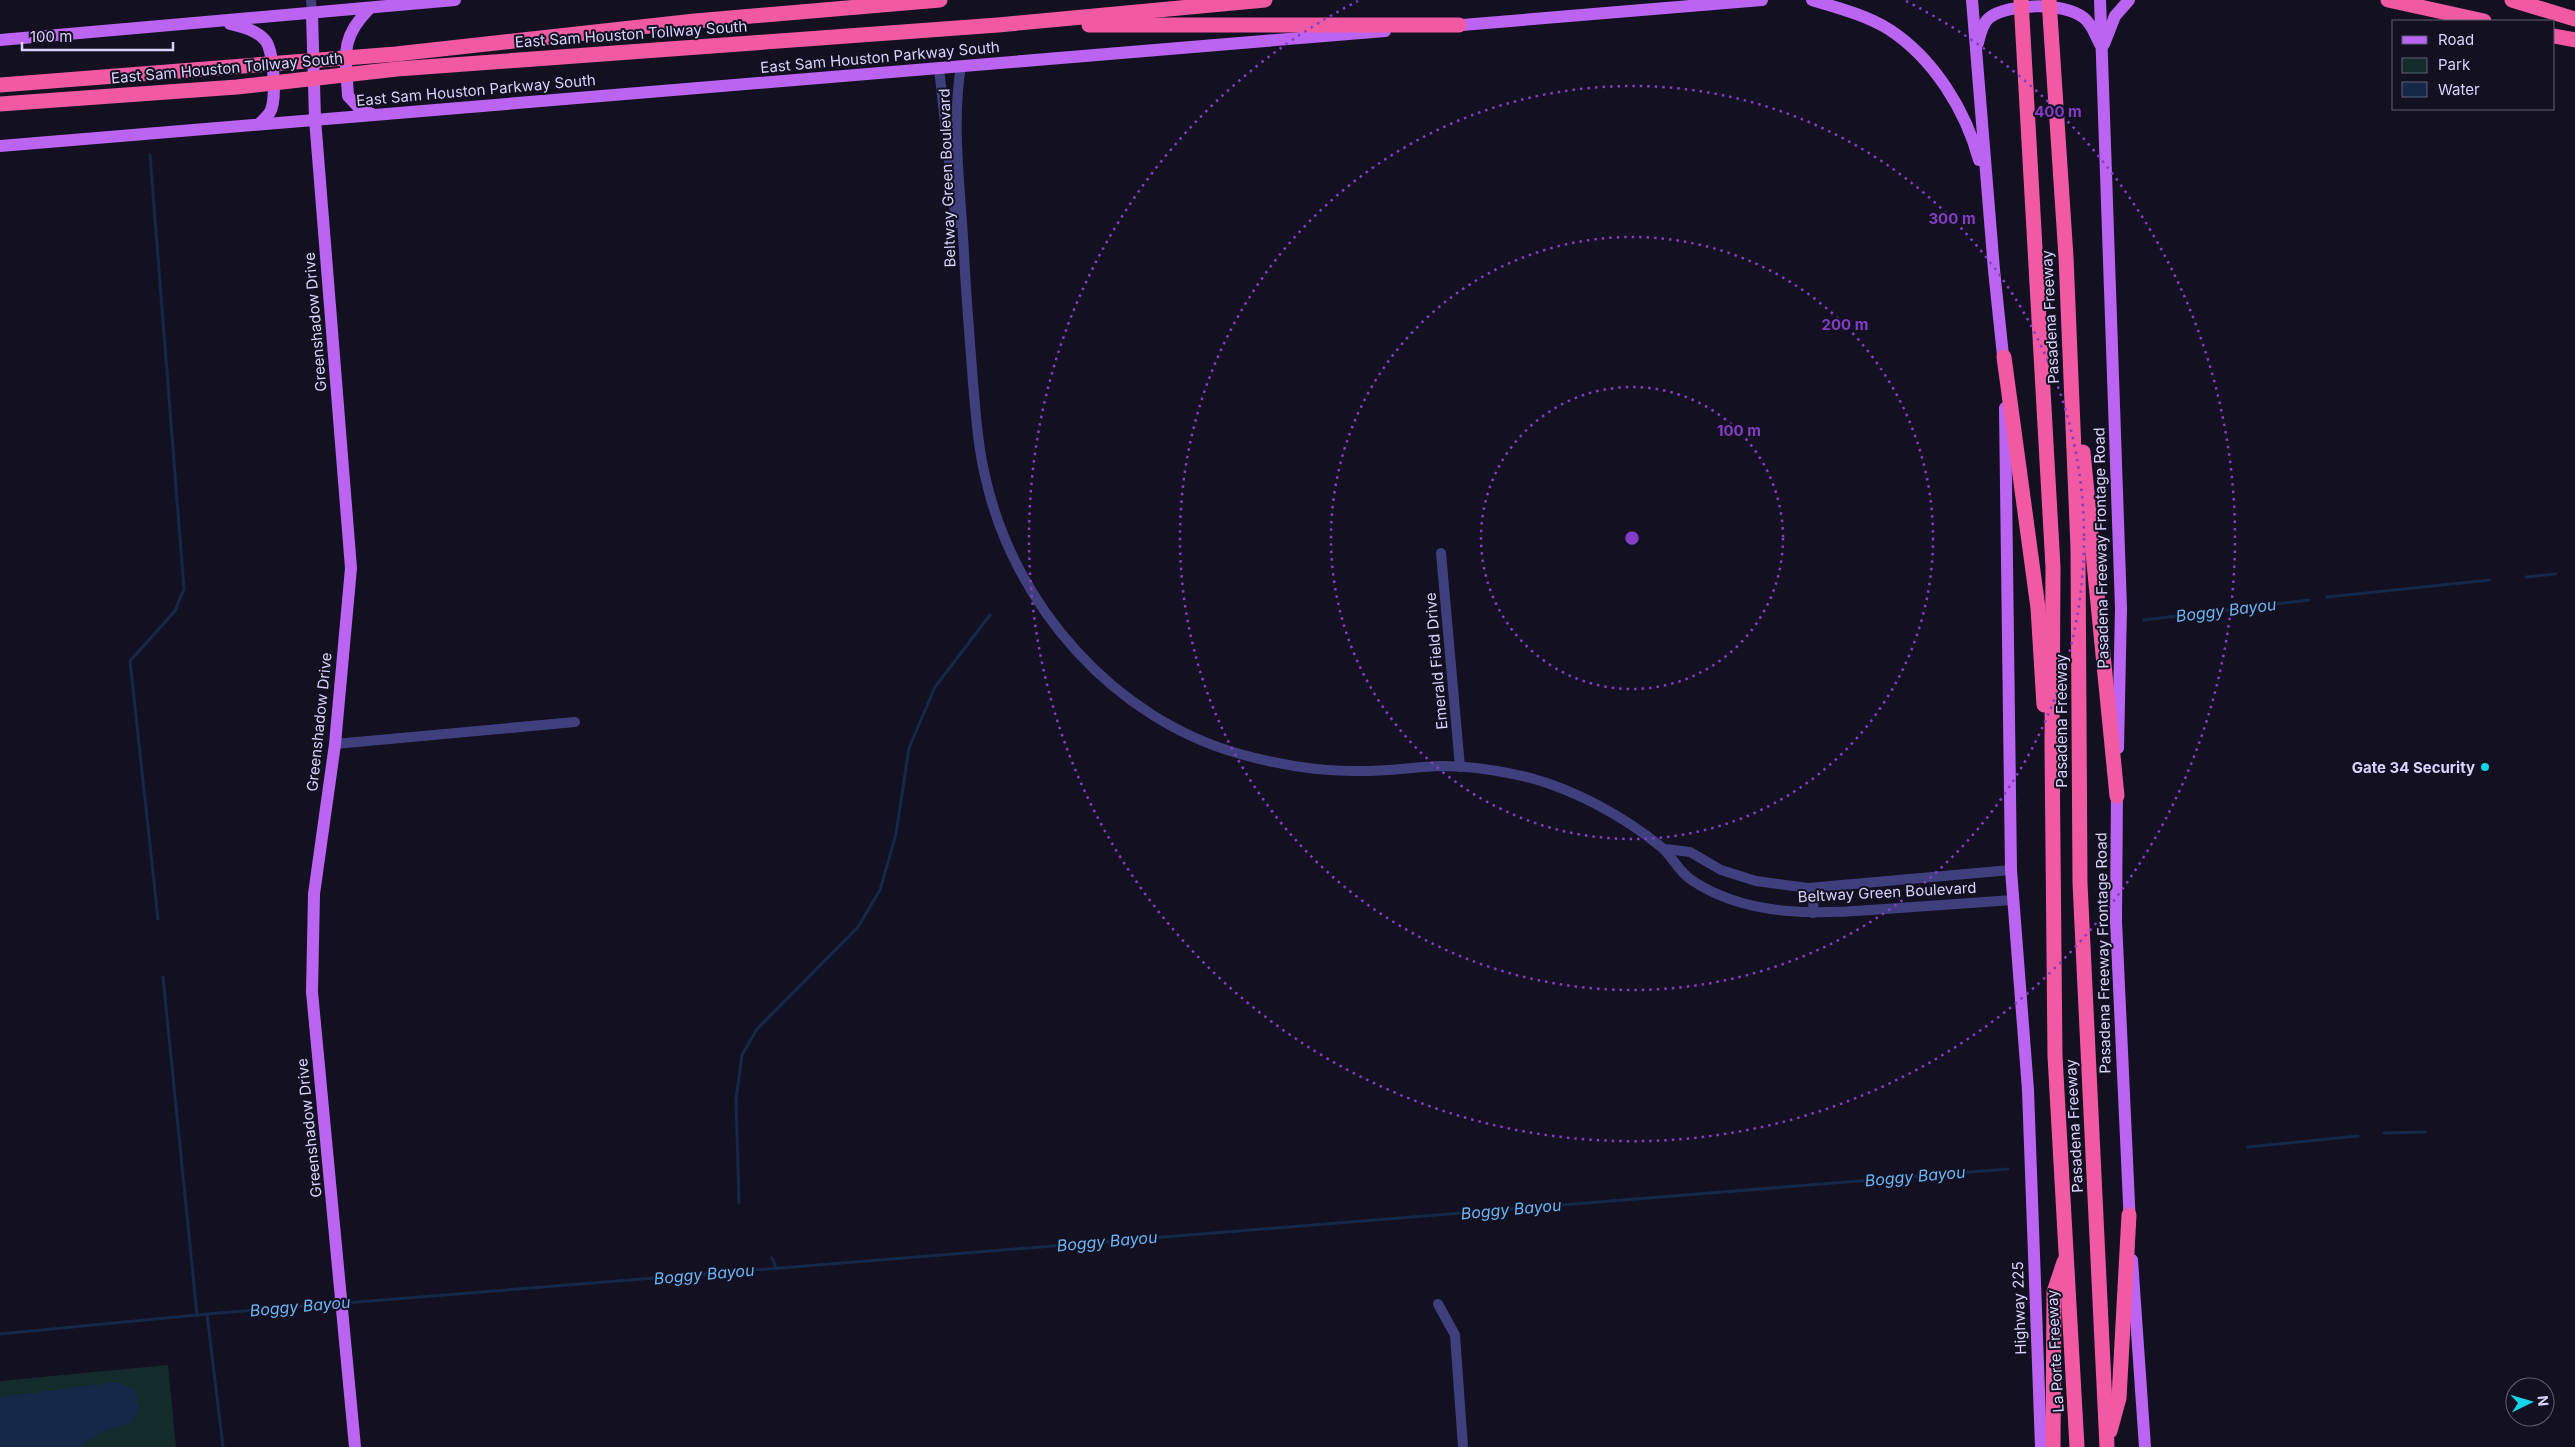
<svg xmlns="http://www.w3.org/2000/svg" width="2575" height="1447" font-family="Inter,sans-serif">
	<rect width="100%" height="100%" fill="#131022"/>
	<polygon fill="#132b2a" points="168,1365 176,1447 0,1447 0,1381"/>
	<polygon fill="#142847" points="118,1382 135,1389 139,1409 132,1423 104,1431 84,1444 83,1447 0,1447 0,1397"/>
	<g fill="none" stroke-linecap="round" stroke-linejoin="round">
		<g stroke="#142847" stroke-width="3">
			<polyline points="150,155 184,589 175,611 130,661 158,919"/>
			<polyline points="2526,577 2556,574"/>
			<polyline points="2327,597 2490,580"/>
			<polyline points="2144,620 2309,600"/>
			<polyline points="163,977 197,1315 207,1314 223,1447"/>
			<polyline points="2384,1133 2425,1132"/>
			<polyline points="2248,1147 2358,1136"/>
			<polyline points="739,1203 736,1100 742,1055 757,1029 858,927 880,890 896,834 909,748 935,687 990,615"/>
			<polyline points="772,1258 776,1268"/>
			<polyline points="345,1303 2008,1169"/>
			<polyline points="207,1314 338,1303"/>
			<polyline points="0,1334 197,1315"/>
		</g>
		<g stroke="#403f7d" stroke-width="10">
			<polyline points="311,0 312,14"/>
			<path d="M961,66c-10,59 0,127 3,187 2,44 6,87 9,130 3,33 5,65 13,97 29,126 128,239 254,274 36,10 75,17 113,17 30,1 59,-4 89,-5 30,0 60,5 89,12 46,13 92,38 129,68 13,10 17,25 33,35 61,40 137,32 206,27 38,-3 76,-5 114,-8"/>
			<polyline points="939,68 956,223"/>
			<polyline points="1441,553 1460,767"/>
			<polyline points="335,744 575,722"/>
			<polyline points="1665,849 1690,852 1721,870 1756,881 1808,888 2011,870"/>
			<polyline points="1813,913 1814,888"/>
			<polyline points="1438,1304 1455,1335 1463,1447"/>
		</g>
		<g stroke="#bc64f2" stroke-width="12">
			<path d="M1812,0c26,8 54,15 78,30 44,29 76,81 89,130"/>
			<polyline points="1972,0 1994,270 2004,365"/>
			<polyline points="2100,0 2121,608 2118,748"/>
			<path d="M369,9c-30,30 -23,48 -21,87l12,13 12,5"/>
			<polyline points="312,14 315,119 351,568 335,744 314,894 312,992 355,1447"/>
			<path d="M230,24c13,3 26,6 35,16 9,10 12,61 5,72 -2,4 -7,8 -11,12"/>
			<polyline points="1450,26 1762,0"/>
			<polyline points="0,40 455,0"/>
			<path d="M1978,43c2,-8 4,-19 11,-25 19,-15 76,-16 95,0 8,6 11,17 16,26"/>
			<polyline points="2104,44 2115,16 2129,0"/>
			<polyline points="0,146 1385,31"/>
			<polyline points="2005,408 2011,870 2028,1090 2041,1447"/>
			<polyline points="2117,788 2116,921 2130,1225"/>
			<polyline points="2132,1260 2145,1447"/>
		</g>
		<g stroke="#f159a3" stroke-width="15">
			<polyline points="2021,0 2053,567 2052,744 2055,1056 2077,1447"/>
			<polyline points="2049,0 2066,257 2078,548 2080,883 2107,1447"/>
			<polyline points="2388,0 2484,21"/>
			<polyline points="2512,0 2575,19"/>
			<polyline points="1089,25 1459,25"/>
			<polyline points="2554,36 2575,40"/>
			<polyline points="0,85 396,54 695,21 940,0"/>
			<polyline points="0,104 237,87 397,69 998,25 1265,0"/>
			<polyline points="2004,357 2038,608 2044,705"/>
			<polyline points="2083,452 2117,796"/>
			<polyline points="2110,1431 2119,1398 2129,1215"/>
			<polyline points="2053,1447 2054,1292 2064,1262"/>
		</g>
	</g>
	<g fill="none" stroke="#843dc5" stroke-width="2.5" stroke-dasharray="2.5 5">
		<circle cx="1632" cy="538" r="151"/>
		<circle cx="1632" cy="538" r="301"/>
		<circle cx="1632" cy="538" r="452"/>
		<path d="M1906 1A603 603 0 1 1 1358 1"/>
	</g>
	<circle fill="#14d4e7" stroke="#131022" stroke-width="2" cx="2485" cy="767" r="5"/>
	<g text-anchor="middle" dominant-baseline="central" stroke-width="4" stroke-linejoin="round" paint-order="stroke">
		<g font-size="15" fill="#d8d4fb" stroke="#131022">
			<text transform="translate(631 34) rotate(-4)">East Sam Houston Tollway South</text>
			<text transform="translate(880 57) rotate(-5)">East Sam Houston Parkway South</text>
			<text transform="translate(227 68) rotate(-5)">East Sam Houston Tollway South</text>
			<text transform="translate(476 90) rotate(-5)">East Sam Houston Parkway South</text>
			<text transform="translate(947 178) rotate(-92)">Beltway Green Boulevard</text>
			<text transform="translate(2050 317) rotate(-93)">Pasadena Freeway</text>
			<text transform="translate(315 322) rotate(-95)">Greenshadow Drive</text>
			<text transform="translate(2101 548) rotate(-91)">Pasadena Freeway Frontage Road</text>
			<text transform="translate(1436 661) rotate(-95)">Emerald Field Drive</text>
			<text transform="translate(2061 721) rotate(-90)">Pasadena Freeway</text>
			<text transform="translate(319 722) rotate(-84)">Greenshadow Drive</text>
			<text transform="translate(1887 892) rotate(-3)">Beltway Green Boulevard</text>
			<text transform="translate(2103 953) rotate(-91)">Pasadena Freeway Frontage Road</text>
			<text transform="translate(2074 1126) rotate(-93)">Pasadena Freeway</text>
			<text transform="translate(309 1128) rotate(-96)">Greenshadow Drive</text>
			<text transform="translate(2019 1308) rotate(-92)">Highway 225</text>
			<text transform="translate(2055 1351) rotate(-93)">La Porte Freeway</text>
		</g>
		<g font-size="15" font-weight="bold" fill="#d8d4fb" stroke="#131022" text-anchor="end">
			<text x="2475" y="767">Gate 34 Security</text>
		</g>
		<g font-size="16" font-style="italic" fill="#6bb5f2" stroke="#131022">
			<text transform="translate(2226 610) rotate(-7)">Boggy Bayou</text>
			<text transform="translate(1915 1176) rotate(-5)">Boggy Bayou</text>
			<text transform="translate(1511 1209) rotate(-5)">Boggy Bayou</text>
			<text transform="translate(1107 1241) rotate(-5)">Boggy Bayou</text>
			<text transform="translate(704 1274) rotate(-5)">Boggy Bayou</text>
			<text transform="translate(300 1306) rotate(-5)">Boggy Bayou</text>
		</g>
	</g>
	<circle cx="1632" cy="538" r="8" fill="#843dc5" stroke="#131022" stroke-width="2.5"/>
	<g font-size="15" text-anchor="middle" font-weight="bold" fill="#843dc5" stroke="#131022" stroke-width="4" stroke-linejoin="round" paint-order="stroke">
		<text x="2058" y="117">400 m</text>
		<text x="1952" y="224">300 m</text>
		<text x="1845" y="330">200 m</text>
		<text x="1739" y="436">100 m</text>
	</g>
	<rect x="2392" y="20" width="162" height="90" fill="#131022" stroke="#625e79"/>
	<rect x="2402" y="36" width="25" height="8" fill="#bc64f2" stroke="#625e79"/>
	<text x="2438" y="45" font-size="15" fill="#d8d4fb">Road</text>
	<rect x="2402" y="58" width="25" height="15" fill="#132b2a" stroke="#625e79"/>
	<text x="2438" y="70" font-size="15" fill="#d8d4fb">Park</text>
	<rect x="2402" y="82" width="25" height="15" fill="#142847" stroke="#625e79"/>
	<text x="2438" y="95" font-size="15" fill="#d8d4fb">Water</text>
	<g transform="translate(2530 1402) rotate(85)"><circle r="24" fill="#131022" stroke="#625e79"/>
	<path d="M0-4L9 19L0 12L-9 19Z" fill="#14d4e7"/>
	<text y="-8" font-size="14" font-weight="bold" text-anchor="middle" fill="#d8d4fb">N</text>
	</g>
	<path d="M22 42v8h151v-8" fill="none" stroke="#d8d4fb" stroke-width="2.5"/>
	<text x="30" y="42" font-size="15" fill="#d8d4fb" stroke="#131022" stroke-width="4" paint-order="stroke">100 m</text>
</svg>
